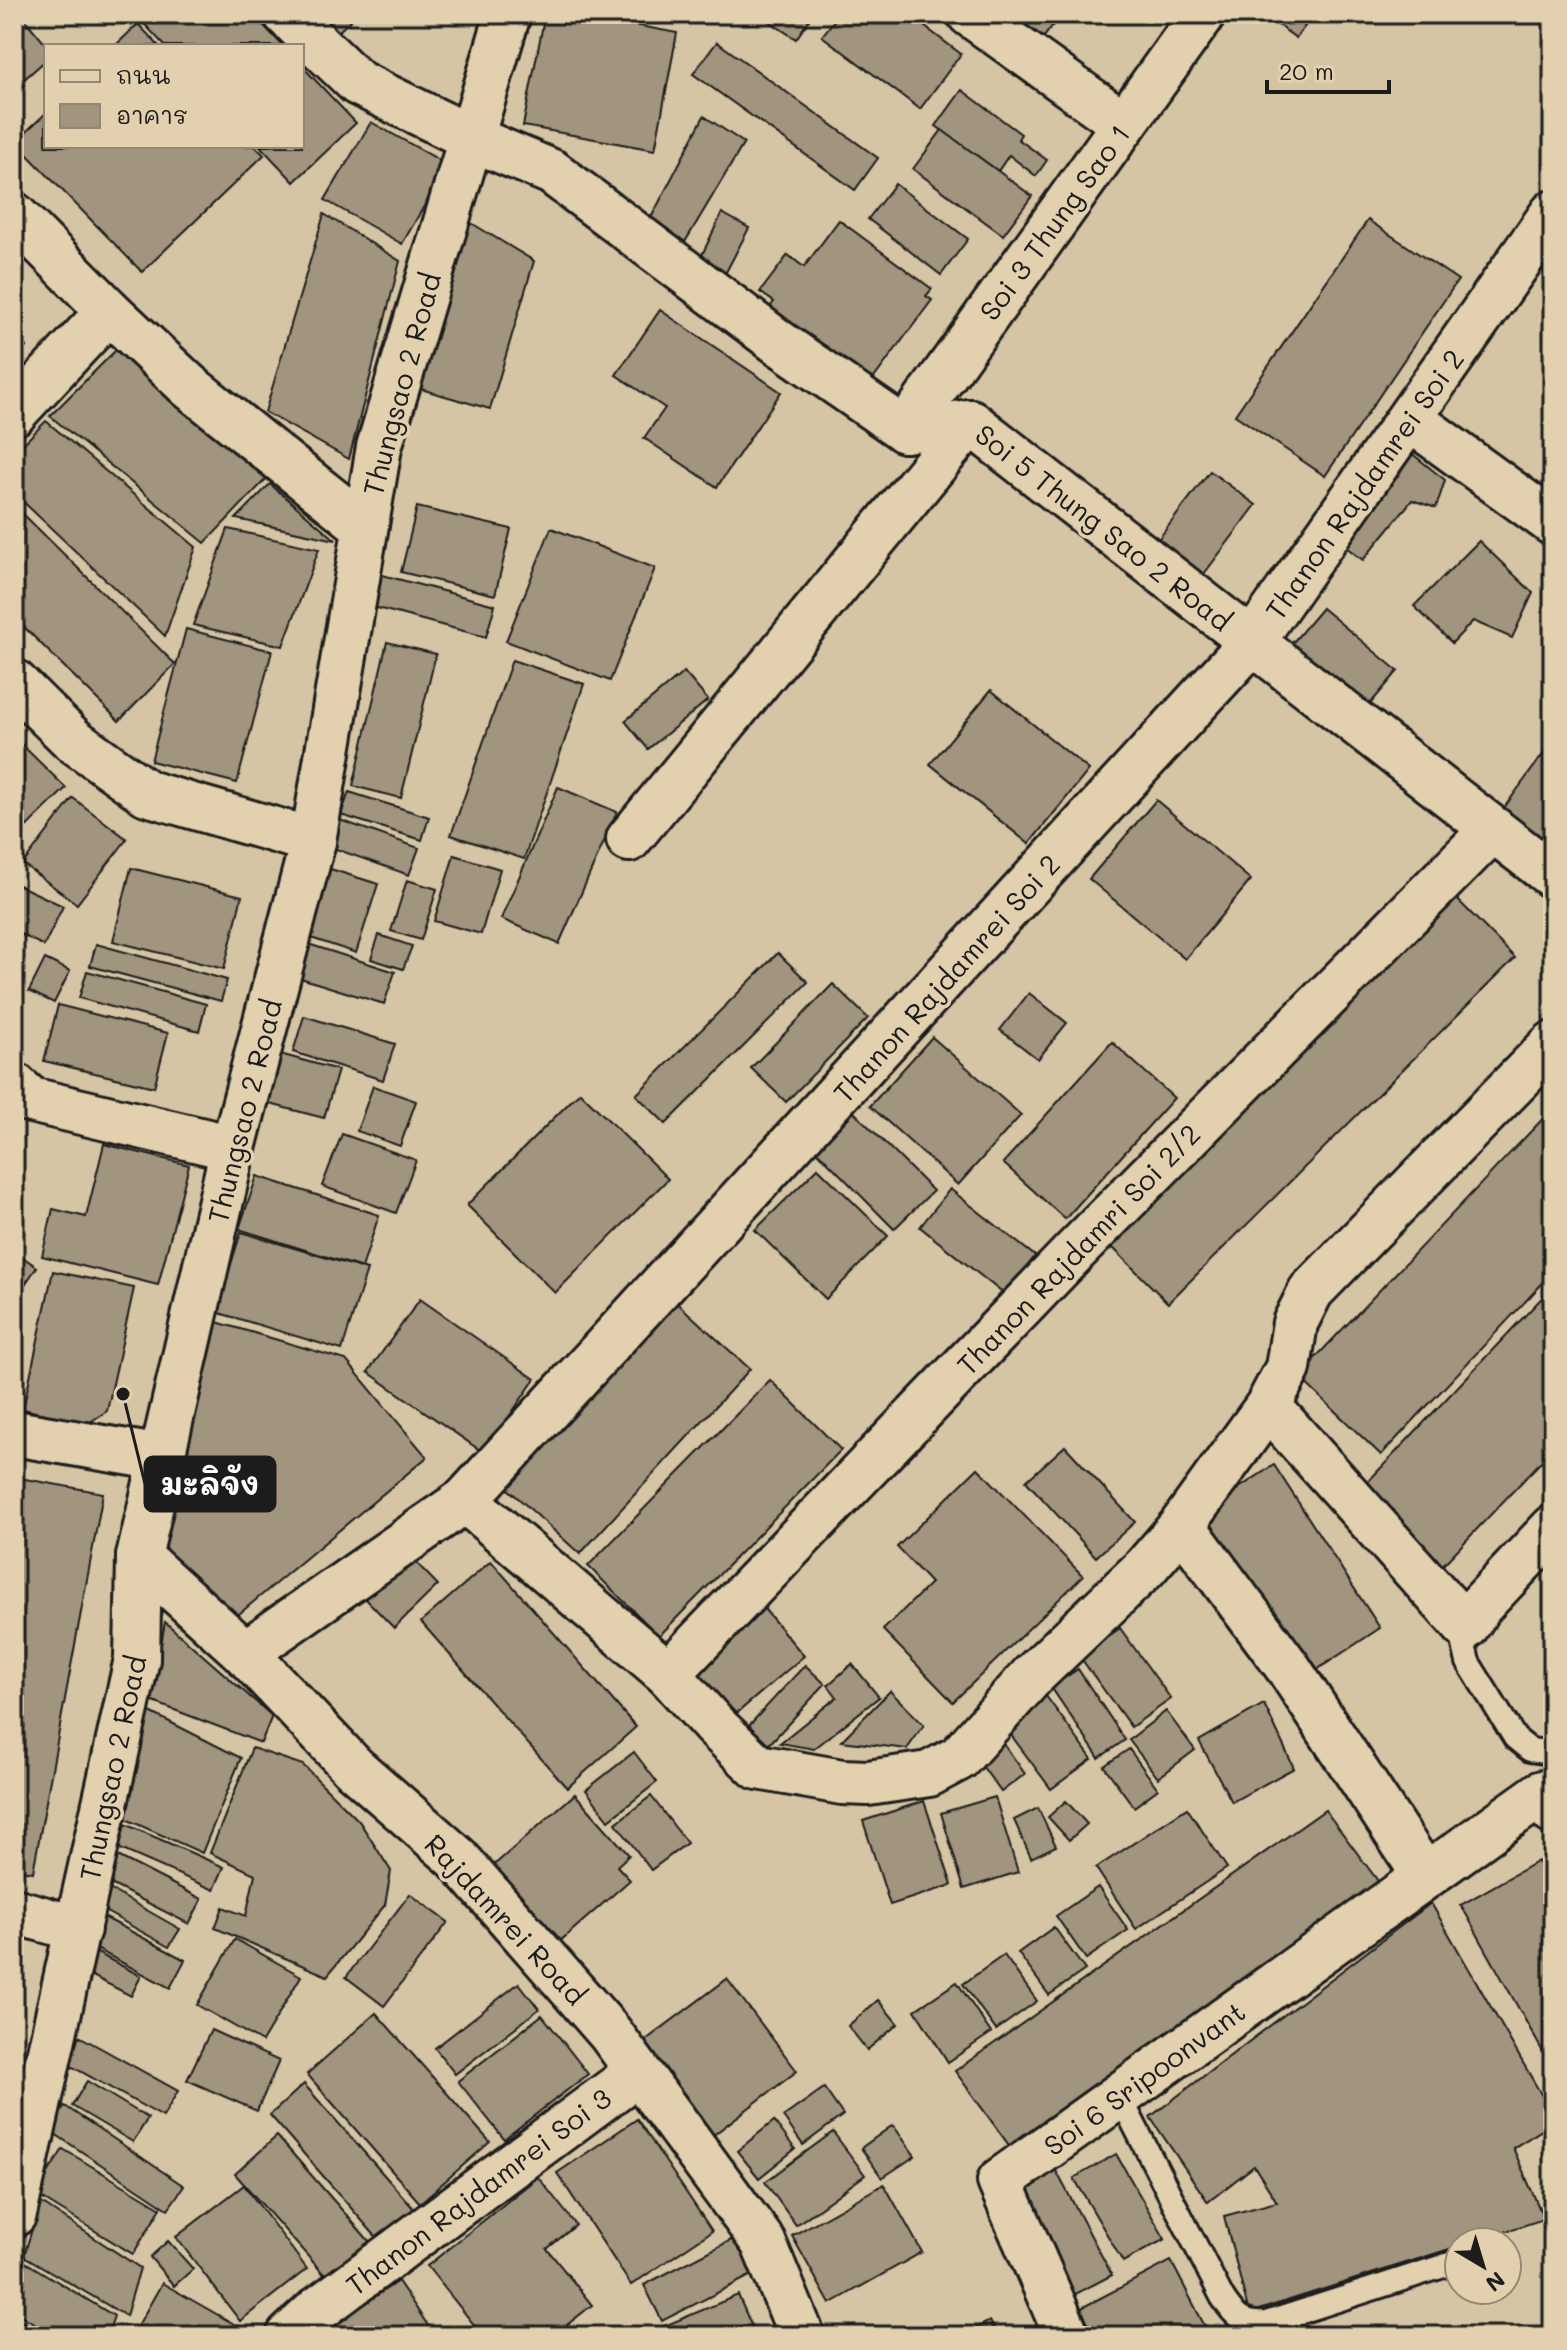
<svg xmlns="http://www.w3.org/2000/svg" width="1567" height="2350" font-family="Mali,'Playpen Sans Thai',sans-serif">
	<rect width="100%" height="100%" fill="#d6c5a5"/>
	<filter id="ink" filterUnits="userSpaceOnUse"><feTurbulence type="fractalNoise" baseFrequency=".0125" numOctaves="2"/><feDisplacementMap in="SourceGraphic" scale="16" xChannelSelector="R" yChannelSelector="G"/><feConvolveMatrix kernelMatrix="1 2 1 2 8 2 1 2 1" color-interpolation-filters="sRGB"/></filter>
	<g filter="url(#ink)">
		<g fill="#a1957f" stroke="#1c1c1c" stroke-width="2">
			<polygon points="135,14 253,14 283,46 165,46"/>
			<polygon points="304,14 357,14 330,40"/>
			<polygon points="545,14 576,14 677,33 655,150 523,126"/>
			<polygon points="758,14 813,14 796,39"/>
			<polygon points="839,14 908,14 961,54 920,109 822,36"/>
			<polygon points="1005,14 1061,14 1041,41"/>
			<polygon points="1263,14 1314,14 1296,38"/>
			<polygon points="22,16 47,46 46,60 14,88 14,22"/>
			<polygon points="138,24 159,46 115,46"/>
			<polygon points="717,42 878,158 855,190 693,74"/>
			<polygon points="302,66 356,123 294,182 260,146 302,146"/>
			<polygon points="962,90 1021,134 1018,139 1047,160 1036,176 1009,155 998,171 936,126"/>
			<polygon points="46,113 46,146 255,146 264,155 142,272 15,142"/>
			<polygon points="704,116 744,143 685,242 651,218"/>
			<polygon points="371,122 448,165 402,244 325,200"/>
			<polygon points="942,130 1032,196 1003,235 913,169"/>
			<polygon points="895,184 968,239 941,275 868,219"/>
			<polygon points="722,213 749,228 725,274 700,259"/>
			<polygon points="324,214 400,261 349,459 265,412"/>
			<polygon points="463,218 534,261 490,409 414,387"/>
			<polygon points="839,220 932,289 926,296 932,300 871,382 770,307 774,302 760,292 788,255 804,267"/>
			<polygon points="1368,220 1458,280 1325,476 1235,415"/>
			<polygon points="660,310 781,392 717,487 644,438 665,408 616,375"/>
			<polygon points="14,334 26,347 14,361"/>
			<polygon points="122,344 268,477 205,543 50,416"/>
			<polygon points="46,421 196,547 165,636 14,493 14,453"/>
			<polygon points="1405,448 1445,480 1436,508 1412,500 1363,560 1333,537"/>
			<polygon points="1210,471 1256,505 1194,587 1148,553"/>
			<polygon points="270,484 336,540 236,519"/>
			<polygon points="14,505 175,664 119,721 14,617"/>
			<polygon points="417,507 511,529 495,595 401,572"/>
			<polygon points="551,528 655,568 610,681 506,641"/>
			<polygon points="228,529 319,549 283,646 193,625"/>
			<polygon points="1479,541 1533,593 1512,638 1473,621 1452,643 1414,606"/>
			<polygon points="375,573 495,605 486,637 366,605"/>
			<polygon points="1322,608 1398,671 1359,717 1283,654"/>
			<polygon points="186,629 272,651 237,783 151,761"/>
			<polygon points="387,642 436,654 401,798 353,786"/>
			<polygon points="512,660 584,684 524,859 451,835"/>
			<polygon points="684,672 708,700 648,749 625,721"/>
			<polygon points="991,690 1089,770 1029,844 930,764"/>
			<polygon points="14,737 66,788 14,839"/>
			<polygon points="1547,749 1553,753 1553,838 1544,850 1498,816"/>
			<polygon points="558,787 617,812 559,944 501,919"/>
			<polygon points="349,792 429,817 422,840 341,815"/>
			<polygon points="73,798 127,839 77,904 23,864"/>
			<polygon points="1156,800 1251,880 1185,959 1089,879"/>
			<polygon points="340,820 419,848 409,875 330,847"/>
			<polygon points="454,855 500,869 481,934 434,921"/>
			<polygon points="324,867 378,884 356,953 302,935"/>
			<polygon points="131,868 242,896 224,969 113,941"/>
			<polygon points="407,880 437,889 421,940 391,931"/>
			<polygon points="14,883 63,906 44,946 14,931"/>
			<polygon points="1448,890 1515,958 1168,1303 1100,1235"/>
			<polygon points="379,935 412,946 403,969 371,959"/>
			<polygon points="305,943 395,972 384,1004 294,976"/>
			<polygon points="96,944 227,980 221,1001 90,966"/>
			<polygon points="778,953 808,982 666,1124 636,1095"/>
			<polygon points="45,959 70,971 54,1003 29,991"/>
			<polygon points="87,971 206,1004 199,1031 79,998"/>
			<polygon points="833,984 868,1018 786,1102 751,1068"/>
			<polygon points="1029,993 1067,1023 1038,1059 1000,1030"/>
			<polygon points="58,1005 168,1033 154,1087 44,1061"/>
			<polygon points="304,1016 395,1044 383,1080 293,1052"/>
			<polygon points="932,1037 1021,1115 958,1185 870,1106"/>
			<polygon points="1112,1042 1174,1098 1065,1219 1003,1163"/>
			<polygon points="280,1054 338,1070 324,1118 266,1103"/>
			<polygon points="373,1086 416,1101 400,1146 357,1131"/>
			<polygon points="580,1092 668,1179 555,1293 467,1205"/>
			<polygon points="1553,1108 1553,1272 1381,1455 1298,1376"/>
			<polygon points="854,1112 933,1191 894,1229 816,1150"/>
			<polygon points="342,1134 416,1160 396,1213 322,1186"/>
			<polygon points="104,1144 189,1165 158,1285 42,1256 53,1209 86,1217"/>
			<polygon points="818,1168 888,1236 826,1299 755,1230"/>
			<polygon points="257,1176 379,1215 362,1268 239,1229"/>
			<polygon points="950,1189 1035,1256 1005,1295 920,1227"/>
			<polygon points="241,1232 367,1270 342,1350 216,1312"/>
			<polygon points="14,1251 37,1267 14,1300"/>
			<polygon points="53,1271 134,1288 107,1411 87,1424 23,1409"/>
			<polygon points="1553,1286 1553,1449 1440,1568 1361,1489"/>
			<polygon points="420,1299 535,1379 484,1453 368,1372"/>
			<polygon points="676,1302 750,1369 580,1554 507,1488"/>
			<polygon points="213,1321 346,1360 427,1457 227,1624 168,1554 156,1515"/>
			<polygon points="14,1337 24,1339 14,1380"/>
			<polygon points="770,1380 841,1450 659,1636 588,1566"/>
			<polygon points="1065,1446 1135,1522 1096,1557 1026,1481"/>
			<polygon points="1274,1465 1380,1628 1309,1675 1203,1512"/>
			<polygon points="978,1468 1083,1576 953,1702 883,1630 931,1583 897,1547"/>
			<polygon points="14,1477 103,1493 33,1872 14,1869"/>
			<polygon points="406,1552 438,1585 394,1628 361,1594"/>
			<polygon points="491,1561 636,1727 567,1788 421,1622"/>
			<polygon points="760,1604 804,1656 723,1725 678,1674"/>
			<polygon points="165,1622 272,1716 261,1743 151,1701"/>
			<polygon points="1120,1628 1171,1699 1131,1727 1080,1657"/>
			<polygon points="852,1664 879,1697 814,1749 780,1743 837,1697 828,1685"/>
			<polygon points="805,1665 825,1684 763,1751 742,1733"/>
			<polygon points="1078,1669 1125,1740 1099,1758 1051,1687"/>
			<polygon points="890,1691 924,1725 907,1749 841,1741"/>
			<polygon points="1046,1696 1092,1759 1051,1789 1005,1727"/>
			<polygon points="1264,1704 1294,1768 1232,1802 1199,1741"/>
			<polygon points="148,1711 241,1758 202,1853 119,1816"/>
			<polygon points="1166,1711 1195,1750 1158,1778 1129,1740"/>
			<polygon points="997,1734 1025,1774 1001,1792 972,1752"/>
			<polygon points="252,1748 303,1765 359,1821 391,1871 385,1905 327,1976 215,1928 223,1907 246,1916 255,1874 210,1853"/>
			<polygon points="1129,1749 1158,1789 1134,1807 1104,1766"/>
			<polygon points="634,1752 657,1782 609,1820 586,1790"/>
			<polygon points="575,1794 629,1855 617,1866 630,1880 559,1942 493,1866"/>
			<polygon points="651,1796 687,1843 651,1870 616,1823"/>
			<polygon points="995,1797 1018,1872 964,1889 941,1813"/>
			<polygon points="924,1801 952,1885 890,1905 863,1821"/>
			<polygon points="1066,1801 1087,1824 1069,1840 1048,1817"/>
			<polygon points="1038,1808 1056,1846 1031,1858 1014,1820"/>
			<polygon points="1187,1808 1227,1868 1136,1929 1096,1868"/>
			<polygon points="1325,1810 1381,1885 1011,2148 955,2071"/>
			<polygon points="120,1822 224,1867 214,1890 109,1844"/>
			<polygon points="110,1852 202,1899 189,1924 97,1877"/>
			<polygon points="1538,1861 1553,1888 1553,2070 1461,1905"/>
			<polygon points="104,1886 180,1929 169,1947 94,1905"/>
			<polygon points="1098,1887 1128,1930 1086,1959 1056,1916"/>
			<polygon points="410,1894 448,1922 384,2006 346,1977"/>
			<polygon points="1431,1903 1553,2115 1553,2123 1513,2148 1544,2219 1472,2242 1459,2242 1459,2246 1249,2313 1224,2216 1277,2202 1254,2166 1208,2202 1150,2117"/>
			<polygon points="100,1915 185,1960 170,1988 85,1943"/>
			<polygon points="1054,1927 1085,1970 1049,1995 1018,1953"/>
			<polygon points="235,1939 301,1976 262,2042 197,2005"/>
			<polygon points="86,1947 141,1976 131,1996 75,1967"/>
			<polygon points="1004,1955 1037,2001 996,2030 963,1984"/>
			<polygon points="727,1979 797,2071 712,2136 642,2043"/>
			<polygon points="957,1982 991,2033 948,2062 915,2010"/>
			<polygon points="519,1983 539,2009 455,2074 435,2048"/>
			<polygon points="878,2000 898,2024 867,2050 848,2026"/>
			<polygon points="376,2013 490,2142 420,2203 307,2074"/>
			<polygon points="542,2015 588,2074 504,2139 458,2081"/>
			<polygon points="211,2030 279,2061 257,2111 187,2080"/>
			<polygon points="79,2036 178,2091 163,2117 64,2062"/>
			<polygon points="87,2081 148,2118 133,2142 72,2106"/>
			<polygon points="304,2084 414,2209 378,2239 270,2115"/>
			<polygon points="824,2088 843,2115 803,2145 783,2117"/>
			<polygon points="65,2106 184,2186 168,2209 49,2130"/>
			<polygon points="637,2119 712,2231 631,2285 557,2173"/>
			<polygon points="774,2121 795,2149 759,2178 737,2151"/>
			<polygon points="893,2125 915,2156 882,2178 861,2148"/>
			<polygon points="833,2132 865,2175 796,2225 765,2182"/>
			<polygon points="277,2136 370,2242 328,2279 235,2174"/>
			<polygon points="63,2149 161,2208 133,2254 35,2194"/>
			<polygon points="1116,2154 1165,2239 1123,2262 1074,2178"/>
			<polygon points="1054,2167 1112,2275 1070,2297 1013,2189"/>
			<polygon points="538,2177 576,2225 547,2249 592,2305 553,2336 483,2336 427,2266"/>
			<polygon points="884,2184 922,2252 830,2304 792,2236"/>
			<polygon points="244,2185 307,2269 240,2321 176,2237"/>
			<polygon points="40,2202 140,2268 126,2316 24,2256"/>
			<polygon points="737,2237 756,2273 662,2321 644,2285"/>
			<polygon points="168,2241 193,2269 174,2286 150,2257"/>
			<polygon points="22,2260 114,2316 107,2336 55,2336 14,2311 14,2286"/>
			<polygon points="1171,2261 1210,2336 1079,2336 1068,2315"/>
			<polygon points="398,2281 435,2336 343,2336 335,2324"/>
			<polygon points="162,2283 255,2336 132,2336"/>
			<polygon points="738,2295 756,2336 658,2336 655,2330"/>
			<polygon points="14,2316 46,2336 14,2336"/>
			<polygon points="990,2321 997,2336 959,2336"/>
		</g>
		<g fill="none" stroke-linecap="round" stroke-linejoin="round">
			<g stroke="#1c1c1c" stroke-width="28">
				<g id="service">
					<polyline points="1466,1627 1464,1645 1468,1662 1515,1738 1530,1750 1553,1753"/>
					<path d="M1119,2095l103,202c12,19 20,28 44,26l193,-62"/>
				</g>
			</g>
			<g stroke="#1c1c1c" stroke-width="50">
				<g id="minor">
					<polyline points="286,14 358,83 471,138 552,172 778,342 905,430 970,422 1553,876"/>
					<polyline points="970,14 1124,124"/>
					<polyline points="14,215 109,311 189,386 365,527"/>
					<polyline points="14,413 109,311"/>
					<polyline points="1410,419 1553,523"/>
					<polyline points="905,430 1203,14"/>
					<polyline points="14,682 73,740 147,793 313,841"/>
					<polyline points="629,839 970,422"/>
					<polyline points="14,1085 31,1100 233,1148"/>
					<polyline points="1268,1406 1466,1627 1479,1607 1553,1528"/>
					<polyline points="14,1433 162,1458"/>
					<polyline points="465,1500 668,1674 715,1726 758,1767 842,1782 868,1783 929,1774 959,1758 1032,1676 1145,1568 1182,1525 1268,1406 1288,1368 1295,1323 1311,1291 1553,1044"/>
					<polyline points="1182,1525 1289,1669 1425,1876"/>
					<polyline points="245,1653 465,1500 1252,642 1553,213"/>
					<polyline points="668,1674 1075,1251 1493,829"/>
					<polyline points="14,1911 78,1929"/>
					<polyline points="289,2336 317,2310 638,2072"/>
					<polyline points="1067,2336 1000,2181 1542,1793 1553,1812"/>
				</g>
			</g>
			<g stroke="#1c1c1c" stroke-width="50">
				<g id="tertiary">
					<polyline points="139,1557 245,1653 353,1767 457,1858 610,2033 763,2242 802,2336"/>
					<polyline points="14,2214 137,1659 139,1557 233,1148 313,841 379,447 508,14"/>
				</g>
			</g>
			<use href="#service" stroke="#e2d0ae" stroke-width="22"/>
			<use href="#minor" stroke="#e2d0ae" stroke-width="44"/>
			<use href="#tertiary" stroke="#e2d0ae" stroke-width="44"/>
		</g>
	</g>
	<g text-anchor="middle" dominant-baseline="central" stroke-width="7" stroke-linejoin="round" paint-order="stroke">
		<g font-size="28" fill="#1c1c1c" stroke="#e2d0ae">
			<text transform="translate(1054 222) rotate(-54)">Soi 3 Thung Sao 1</text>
			<text transform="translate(401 384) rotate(-75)">Thungsao 2 Road</text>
			<text transform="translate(1364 484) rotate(-55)">Thanon Rajdamrei Soi 2</text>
			<text transform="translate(1104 527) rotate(38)">Soi 5 Thung Sao 2 Road</text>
			<text transform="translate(946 978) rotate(-48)">Thanon Rajdamrei Soi 2</text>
			<text transform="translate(244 1111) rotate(-76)">Thungsao 2 Road</text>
			<text transform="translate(1078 1249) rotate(-46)">Thanon Rajdamri Soi 2/2</text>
			<text transform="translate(112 1768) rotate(-78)">Thungsao 2 Road</text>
			<text transform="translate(506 1919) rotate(47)">Rajdamrei Road</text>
			<text transform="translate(1144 2078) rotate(-36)">Soi 6 Sripoonvant</text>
			<text transform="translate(478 2191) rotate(-37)">Thanon Rajdamrei Soi 3</text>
		</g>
	</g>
	<path fill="none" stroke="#1c1c1c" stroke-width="3" d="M123 1394L145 1484"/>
	<circle fill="#1c1c1c" stroke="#e2d0ae" stroke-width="3" cx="123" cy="1394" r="8"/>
	<rect fill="#1c1c1c" stroke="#1c1c1c" stroke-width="3" x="145" y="1457" width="130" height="54" rx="8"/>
	<g font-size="30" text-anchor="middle" font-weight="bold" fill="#fff">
		<text x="210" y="1495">มะลิจัง</text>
	</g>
	<rect width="1567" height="2350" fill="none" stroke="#e2d0ae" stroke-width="48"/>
	<rect x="24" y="24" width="1519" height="2302" fill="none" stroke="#1c1c1c" stroke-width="3" filter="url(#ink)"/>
	<rect x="44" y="44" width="260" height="104" fill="#e2d0ae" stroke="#938874" stroke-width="2"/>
	<rect x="60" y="70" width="40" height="12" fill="#e2d0ae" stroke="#938874" stroke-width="2"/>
	<text x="116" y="84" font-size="24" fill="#1c1c1c">ถนน</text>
	<rect x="60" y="104" width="40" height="24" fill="#a1957f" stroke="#938874" stroke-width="2"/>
	<text x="116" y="124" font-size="24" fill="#1c1c1c">อาคาร</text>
	<g transform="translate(1483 2266) rotate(142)"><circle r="38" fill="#e2d0ae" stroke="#938874" stroke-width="2"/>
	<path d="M0-6L14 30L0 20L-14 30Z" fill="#1c1c1c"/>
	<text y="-12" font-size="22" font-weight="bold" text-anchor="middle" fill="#1c1c1c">N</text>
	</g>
	<path d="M1267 80v12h122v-12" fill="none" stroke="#1c1c1c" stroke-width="4"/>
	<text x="1279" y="80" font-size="24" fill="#1c1c1c" stroke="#e2d0ae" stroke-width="6" paint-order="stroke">20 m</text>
</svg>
